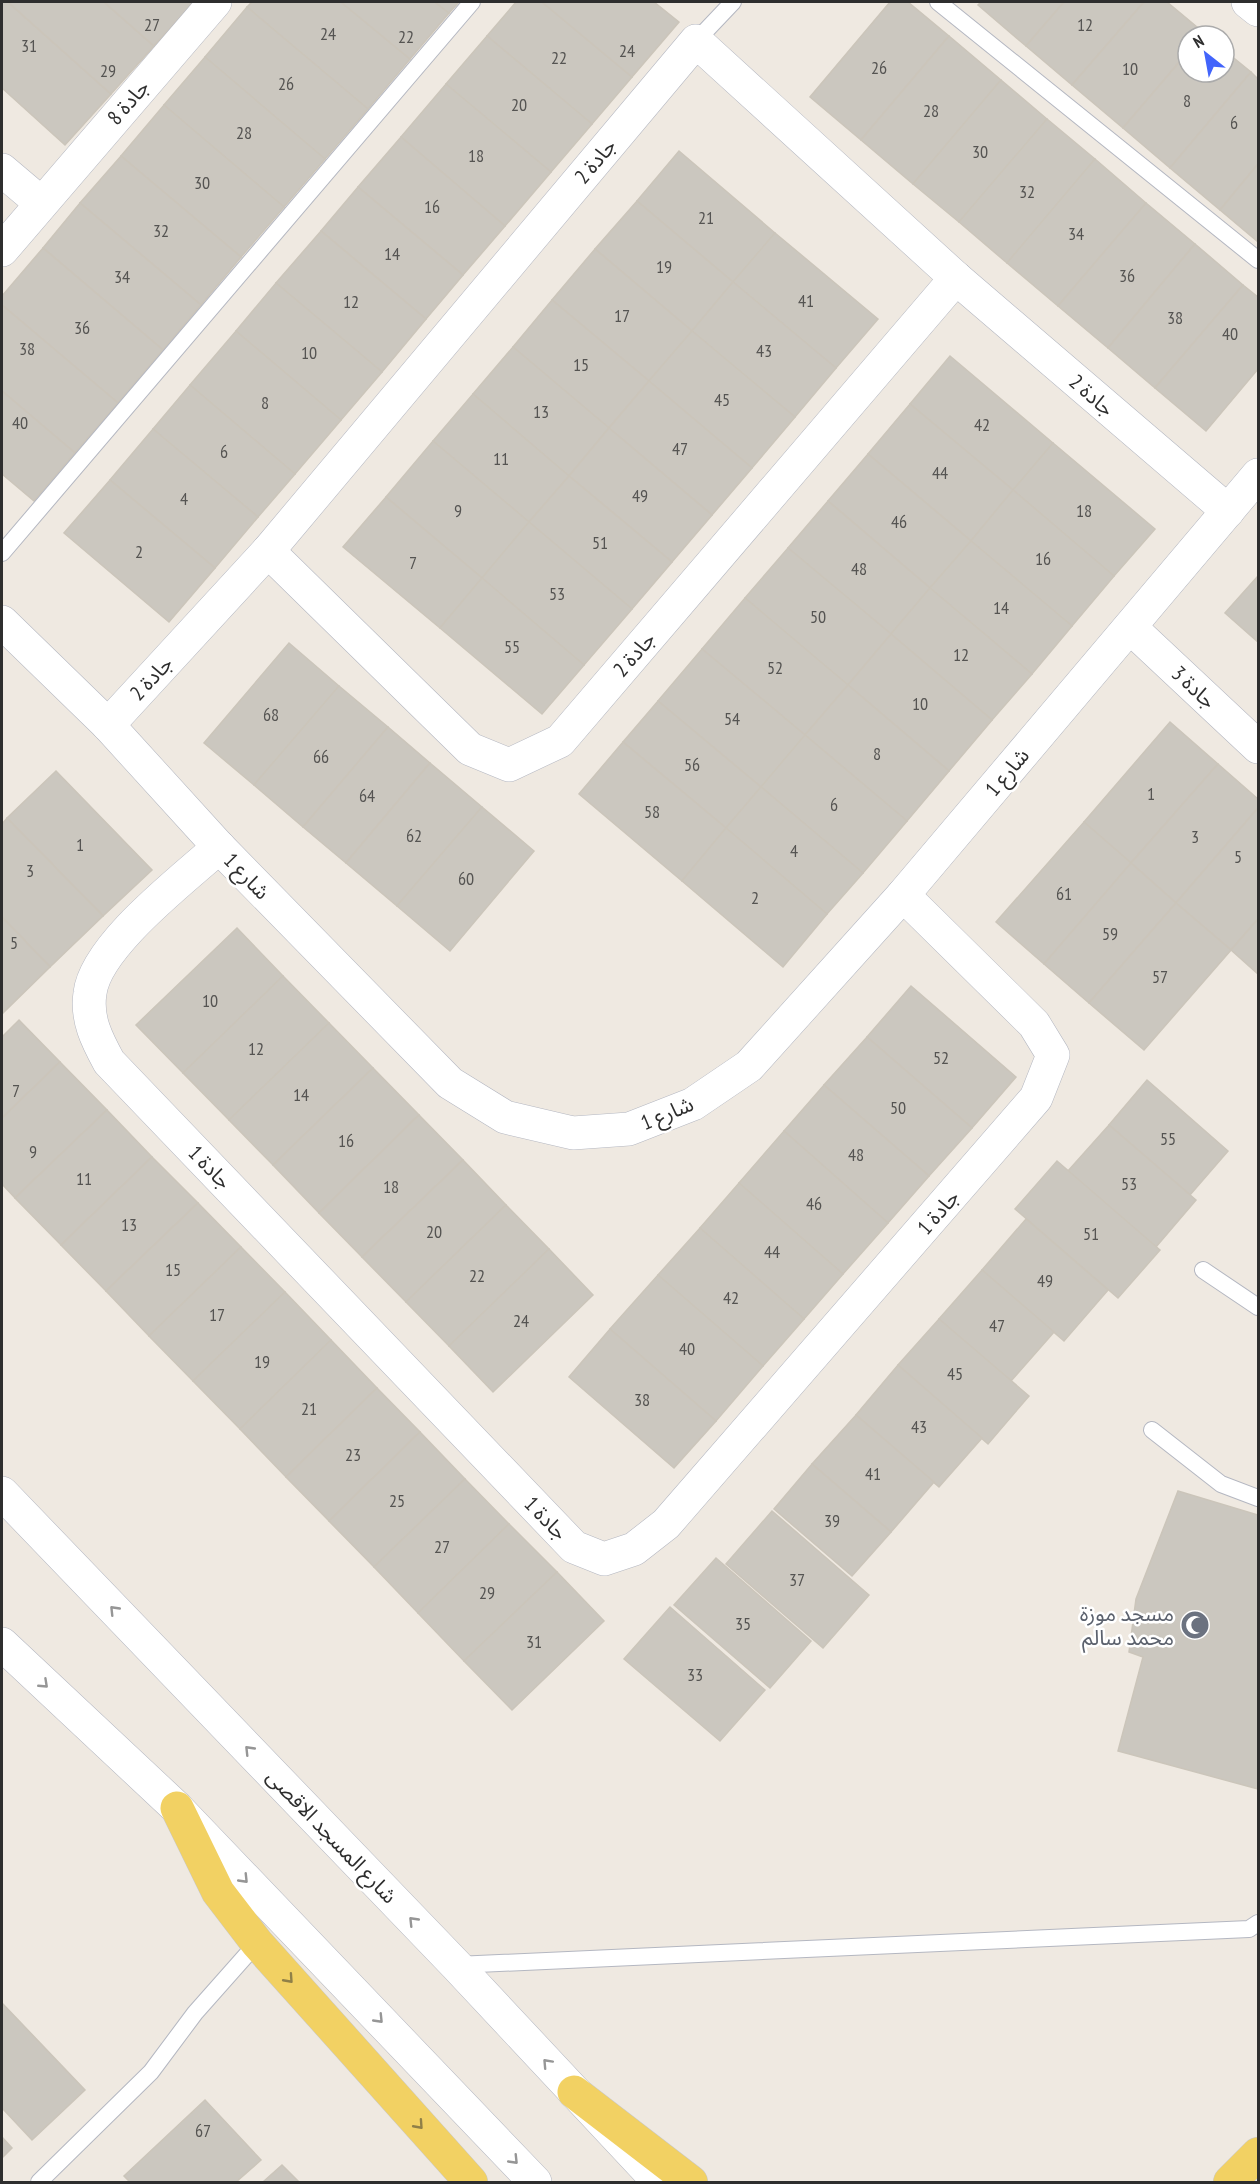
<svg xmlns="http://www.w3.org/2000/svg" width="1260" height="2184" font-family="'PT Sans Narrow','Noto Sans Arabic',sans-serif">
	<rect width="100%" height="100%" fill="#efe9e1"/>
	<g fill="#cbc7bf" stroke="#cbc5ba" stroke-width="1.5">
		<polygon points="2,2 8,2 111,94 65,145 2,88"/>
		<polygon points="8,2 104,2 154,46 111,94"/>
		<polygon points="104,2 194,2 154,46"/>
		<polygon points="252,2 341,2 410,59 368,109 247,7"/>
		<polygon points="341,2 435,2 449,13 410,59"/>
		<polygon points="435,2 459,2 449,13"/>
		<polygon points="516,2 542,2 632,77 592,124 487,36"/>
		<polygon points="542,2 654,2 679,22 632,77"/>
		<polygon points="890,2 908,2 949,36 861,140 810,97"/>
		<polygon points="981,2 1064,2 1026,46 978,5"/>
		<polygon points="1064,2 1144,2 1072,85 1026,46"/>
		<polygon points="1144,2 1167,2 1204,33 1202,36 1188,36 1188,52 1123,128 1072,85"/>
		<polygon points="247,7 368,109 325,159 205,57"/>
		<polygon points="487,36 592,124 551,172 446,84"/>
		<polygon points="949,36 1001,80 913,184 861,140"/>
		<polygon points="1224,50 1251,72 1170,168 1123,128 1188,52 1188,72 1224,72"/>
		<polygon points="205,57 325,159 284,207 164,105"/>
		<polygon points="1251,72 1258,79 1258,164 1220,210 1170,168"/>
		<polygon points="1001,80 1047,119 959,222 913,184"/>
		<polygon points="446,84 551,172 505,226 401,137"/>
		<polygon points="164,105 284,207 241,257 121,156"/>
		<polygon points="1047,119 1095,159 1007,263 959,222"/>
		<polygon points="401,137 505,226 463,275 358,187"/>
		<polygon points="679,151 775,233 733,282 637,201"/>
		<polygon points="121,156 241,257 201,305 80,203"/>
		<polygon points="1095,159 1146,203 1058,306 1007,263"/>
		<polygon points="1258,164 1258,242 1220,210"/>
		<polygon points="358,187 463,275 426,319 321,231"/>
		<polygon points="637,201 733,282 692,331 595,249"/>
		<polygon points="80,203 201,305 163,350 43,248"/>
		<polygon points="1146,203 1195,244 1108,348 1058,306"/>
		<polygon points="321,231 426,319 382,372 276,283"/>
		<polygon points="775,233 878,319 836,368 733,282"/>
		<polygon points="1195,244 1243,285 1155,388 1108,348"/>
		<polygon points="43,248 163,350 118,403 2,305 2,296"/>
		<polygon points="595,249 692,331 649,381 552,300"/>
		<polygon points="733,282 836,368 795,417 692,331"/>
		<polygon points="276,283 382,372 341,420 236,331"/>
		<polygon points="1243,285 1258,297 1258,369 1206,431 1155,388"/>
		<polygon points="552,300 649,381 609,428 513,347"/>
		<polygon points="2,305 118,403 75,453 2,391"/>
		<polygon points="236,331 341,420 295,474 190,385"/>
		<polygon points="692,331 795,417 752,468 649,381"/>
		<polygon points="513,347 609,428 569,476 473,394"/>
		<polygon points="950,356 1053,443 1013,490 910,404"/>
		<polygon points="649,381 752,468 712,515 609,428"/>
		<polygon points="190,385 295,474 258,517 153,429"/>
		<polygon points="2,391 75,453 34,501 2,474"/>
		<polygon points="473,394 569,476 529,522 433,441"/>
		<polygon points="910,404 1013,490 971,541 868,454"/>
		<polygon points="609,428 712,515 672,562 569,476"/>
		<polygon points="153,429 258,517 215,568 110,480"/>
		<polygon points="433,441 529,522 482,578 386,497"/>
		<polygon points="1053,443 1155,529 1114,576 1013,490"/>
		<polygon points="868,454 971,541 930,588 828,501"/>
		<polygon points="569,476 672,562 632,609 529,522"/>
		<polygon points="110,480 215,568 169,622 64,533"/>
		<polygon points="1013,490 1114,576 1072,626 971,541"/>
		<polygon points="386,497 482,578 440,628 343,547"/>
		<polygon points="828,501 930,588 891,634 788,548"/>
		<polygon points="529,522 632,609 584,665 482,578"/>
		<polygon points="971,541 1072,626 1032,674 930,588"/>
		<polygon points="788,548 891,634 848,685 745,598"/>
		<polygon points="1258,576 1258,642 1225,613"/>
		<polygon points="482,578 584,665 542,714 440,628"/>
		<polygon points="930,588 1032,674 992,720 891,634"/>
		<polygon points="745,598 848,685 805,735 702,649"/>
		<polygon points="891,634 992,720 949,771 848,685"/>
		<polygon points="289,643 339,686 254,785 204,743"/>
		<polygon points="702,649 805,735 761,787 658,701"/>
		<polygon points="848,685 949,771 907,821 805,735"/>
		<polygon points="339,686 388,727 303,827 254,785"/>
		<polygon points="658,701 761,787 726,828 623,742"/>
		<polygon points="1170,722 1218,764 1131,863 1084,822"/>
		<polygon points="388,727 430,763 346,863 303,827"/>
		<polygon points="805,735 907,821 863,873 761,787"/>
		<polygon points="623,742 726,828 682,881 579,794"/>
		<polygon points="430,763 482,807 397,906 346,863"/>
		<polygon points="1218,764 1258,799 1258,808 1176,903 1131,863"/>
		<polygon points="56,771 152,870 103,916 7,818"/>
		<polygon points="761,787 863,873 827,914 726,828"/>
		<polygon points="482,807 534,851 450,951 397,906"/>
		<polygon points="1258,808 1258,919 1231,950 1176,903"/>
		<polygon points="7,818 103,916 50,967 2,917 2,824"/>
		<polygon points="1084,822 1131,863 1044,964 996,922"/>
		<polygon points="726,828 827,914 783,967 682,881"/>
		<polygon points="1131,863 1176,903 1089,1003 1044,964"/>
		<polygon points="1176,903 1231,950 1144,1050 1089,1003"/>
		<polygon points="2,917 50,967 3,1013 2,1011"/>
		<polygon points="1258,919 1258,974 1231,950"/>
		<polygon points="237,928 283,976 183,1073 136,1025"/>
		<polygon points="283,976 329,1023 229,1120 183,1073"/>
		<polygon points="911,986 1016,1077 972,1128 867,1037"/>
		<polygon points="19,1020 60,1062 2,1118 2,1037"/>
		<polygon points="329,1023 373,1068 273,1165 229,1120"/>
		<polygon points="867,1037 972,1128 929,1176 824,1085"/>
		<polygon points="60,1062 107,1110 15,1198 2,1184 2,1118"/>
		<polygon points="373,1068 419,1115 319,1213 273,1165"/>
		<polygon points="1147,1080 1228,1151 1190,1195 1109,1125"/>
		<polygon points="824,1085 929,1176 888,1223 784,1131"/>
		<polygon points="107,1110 152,1157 61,1245 15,1198"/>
		<polygon points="419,1115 463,1160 362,1257 319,1213"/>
		<polygon points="1109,1125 1196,1200 1156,1247 1068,1171"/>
		<polygon points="784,1131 888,1223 843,1274 739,1183"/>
		<polygon points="152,1157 198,1203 106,1291 61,1245"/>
		<polygon points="463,1160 506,1205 406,1302 362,1257"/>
		<polygon points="1057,1161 1160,1250 1118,1298 1015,1209"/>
		<polygon points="739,1183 843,1274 804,1319 700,1228"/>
		<polygon points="198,1203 241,1247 149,1336 106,1291"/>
		<polygon points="506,1205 549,1249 449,1346 406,1302"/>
		<polygon points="1026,1219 1108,1290 1064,1341 982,1270"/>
		<polygon points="700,1228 804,1319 763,1366 658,1275"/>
		<polygon points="241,1247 285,1292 193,1381 149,1336"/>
		<polygon points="549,1249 593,1295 493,1392 449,1346"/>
		<polygon points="982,1270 1054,1332 1011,1381 939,1319"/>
		<polygon points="658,1275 763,1366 716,1421 610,1329"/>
		<polygon points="285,1292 331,1340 240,1429 193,1381"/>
		<polygon points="939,1319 1029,1396 988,1444 898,1365"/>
		<polygon points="610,1329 716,1421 674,1468 569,1377"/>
		<polygon points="331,1340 377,1388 286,1477 240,1429"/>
		<polygon points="898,1365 982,1438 939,1487 856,1415"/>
		<polygon points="377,1388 420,1432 329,1521 286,1477"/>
		<polygon points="856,1415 934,1482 891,1532 812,1464"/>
		<polygon points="420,1432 465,1479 374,1567 329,1521"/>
		<polygon points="812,1464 891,1532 852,1576 774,1509"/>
		<polygon points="465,1479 509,1524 418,1613 374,1567"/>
		<polygon points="1178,1491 1258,1515 1258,1789 1118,1751 1143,1657 1129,1652 1136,1599"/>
		<polygon points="772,1511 869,1595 823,1648 726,1564"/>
		<polygon points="509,1524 557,1572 464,1661 418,1613"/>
		<polygon points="716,1558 811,1641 770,1688 674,1605"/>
		<polygon points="557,1572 604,1621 512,1710 464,1661"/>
		<polygon points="670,1607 765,1690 720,1741 624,1659"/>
		<polygon points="2,2003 85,2090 32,2140 2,2108"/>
		<polygon points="205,2100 261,2160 236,2182 130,2182 124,2176"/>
		<polygon points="2,2137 12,2148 2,2158"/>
		<polygon points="282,2165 299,2182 263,2182"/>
	</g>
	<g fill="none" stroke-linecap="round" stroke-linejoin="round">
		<g stroke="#b4b7c1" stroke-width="18">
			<g id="lane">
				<polyline points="938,2 1258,260"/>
				<polyline points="696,41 733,2"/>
				<polyline points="2,553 472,2"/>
				<polyline points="1203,1270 1258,1307"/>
				<polyline points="1152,1430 1221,1484 1258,1498"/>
				<polyline points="456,1965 1249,1929 1258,1923"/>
				<polyline points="39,2182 151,2072 195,2013 257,1943"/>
			</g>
		</g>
		<g stroke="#b4b7c1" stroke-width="34">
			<g id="street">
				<polyline points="1248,2 1258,10"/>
				<polyline points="2,170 41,203"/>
				<polyline points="2,250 215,2"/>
				<polyline points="268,551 470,749 509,765 560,741 956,278"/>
				<polyline points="2,622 108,725 219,847 450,1083 505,1117 573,1133 629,1129 693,1104 749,1066 903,895 1258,475"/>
				<polyline points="1130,627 1258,747"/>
				<polyline points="108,725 268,551 696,41 956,278 1228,511"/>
				<path d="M219,847c-35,32 -123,98 -129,146 -4,26 7,47 19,69l465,485 30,12 30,-10 32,-25 370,-426 17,-43 -19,-31 -131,-129"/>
			</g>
		</g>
		<g stroke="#b4b7c1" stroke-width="34">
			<g id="secondary">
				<polyline points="2,1493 456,1965 659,2182"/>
				<polyline points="2,1644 177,1808 535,2182"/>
			</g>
		</g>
		<g stroke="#c9c9c9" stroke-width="34">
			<g id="primary">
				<polyline points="177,1808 218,1892 257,1943 471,2182"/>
				<polyline points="574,2092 691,2182"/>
				<polyline points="1230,2182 1258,2154"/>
			</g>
		</g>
		<use href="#lane" stroke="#fff" stroke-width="16"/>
		<use href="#street" stroke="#fff" stroke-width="33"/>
		<use href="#secondary" stroke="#fff" stroke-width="33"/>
		<use href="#primary" stroke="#f2d163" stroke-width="33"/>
	</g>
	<defs><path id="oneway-chevron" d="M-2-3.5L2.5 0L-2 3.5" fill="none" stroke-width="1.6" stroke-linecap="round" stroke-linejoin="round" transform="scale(1.5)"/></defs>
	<g stroke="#969696">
		<use href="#oneway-chevron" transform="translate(114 1610) rotate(-134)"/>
		<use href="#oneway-chevron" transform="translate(44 1684) rotate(43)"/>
		<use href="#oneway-chevron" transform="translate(249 1750) rotate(-134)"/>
		<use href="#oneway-chevron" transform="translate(244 1879) rotate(46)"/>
		<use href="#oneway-chevron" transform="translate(413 1921) rotate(-134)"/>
		<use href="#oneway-chevron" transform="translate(379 2019) rotate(46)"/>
		<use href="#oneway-chevron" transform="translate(547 2063) rotate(-133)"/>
		<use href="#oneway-chevron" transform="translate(514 2160) rotate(46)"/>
	</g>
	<g stroke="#908048">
		<use href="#oneway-chevron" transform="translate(289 1979) rotate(48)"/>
		<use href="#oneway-chevron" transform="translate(419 2125) rotate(48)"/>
	</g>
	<defs>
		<g id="mosque-disc" transform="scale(1.5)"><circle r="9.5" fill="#6b7280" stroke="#fff"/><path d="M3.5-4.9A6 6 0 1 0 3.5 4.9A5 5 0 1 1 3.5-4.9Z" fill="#fff"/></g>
	</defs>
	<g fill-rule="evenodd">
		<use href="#mosque-disc" x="1195" y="1625"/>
	</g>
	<g text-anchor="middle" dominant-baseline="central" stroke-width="5" stroke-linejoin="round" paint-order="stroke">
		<g font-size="18" fill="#555452">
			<text x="152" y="24">27</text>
			<text x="1085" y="24">12</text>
			<text x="328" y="33">24</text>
			<text x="406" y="36">22</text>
			<text x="29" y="45">31</text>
			<text x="627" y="50">24</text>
			<text x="559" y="57">22</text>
			<text x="879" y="67">26</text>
			<text x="1130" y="68">10</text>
			<text x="108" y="70">29</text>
			<text x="286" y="83">26</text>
			<text x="1187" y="100">8</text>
			<text x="519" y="104">20</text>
			<text x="931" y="110">28</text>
			<text x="1234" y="122">6</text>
			<text x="244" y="132">28</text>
			<text x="980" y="151">30</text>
			<text x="476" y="155">18</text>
			<text x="202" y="182">30</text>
			<text x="1027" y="191">32</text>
			<text x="432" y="206">16</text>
			<text x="706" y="217">21</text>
			<text x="161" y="230">32</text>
			<text x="1076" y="233">34</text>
			<text x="392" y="253">14</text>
			<text x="664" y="266">19</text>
			<text x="1127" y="275">36</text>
			<text x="122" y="276">34</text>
			<text x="806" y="300">41</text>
			<text x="351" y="301">12</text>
			<text x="622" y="315">17</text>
			<text x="1175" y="317">38</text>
			<text x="82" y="327">36</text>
			<text x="1230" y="333">40</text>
			<text x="27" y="348">38</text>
			<text x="764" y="350">43</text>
			<text x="309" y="352">10</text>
			<text x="581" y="364">15</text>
			<text x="722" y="399">45</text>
			<text x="265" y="402">8</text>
			<text x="541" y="411">13</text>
			<text x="20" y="422">40</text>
			<text x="982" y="424">42</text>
			<text x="680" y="448">47</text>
			<text x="224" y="451">6</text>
			<text x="501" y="458">11</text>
			<text x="940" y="472">44</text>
			<text x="640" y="495">49</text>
			<text x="184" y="498">4</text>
			<text x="458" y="510">9</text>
			<text x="1084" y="510">18</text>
			<text x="899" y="521">46</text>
			<text x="600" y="542">51</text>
			<text x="139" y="551">2</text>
			<text x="1043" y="558">16</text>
			<text x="413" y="562">7</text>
			<text x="859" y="568">48</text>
			<text x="557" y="593">53</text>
			<text x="1001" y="607">14</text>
			<text x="818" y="616">50</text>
			<text x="512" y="646">55</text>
			<text x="961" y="654">12</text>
			<text x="775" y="667">52</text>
			<text x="920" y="703">10</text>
			<text x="271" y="714">68</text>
			<text x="732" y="718">54</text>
			<text x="877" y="753">8</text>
			<text x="321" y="756">66</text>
			<text x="692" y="764">56</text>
			<text x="1151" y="793">1</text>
			<text x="367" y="795">64</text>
			<text x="834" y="804">6</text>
			<text x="652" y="811">58</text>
			<text x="414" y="835">62</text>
			<text x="1195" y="836">3</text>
			<text x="80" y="844">1</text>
			<text x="794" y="850">4</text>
			<text x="1238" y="856">5</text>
			<text x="30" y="870">3</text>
			<text x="466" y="878">60</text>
			<text x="1064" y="893">61</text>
			<text x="755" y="897">2</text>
			<text x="1110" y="933">59</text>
			<text x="14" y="942">5</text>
			<text x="1160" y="976">57</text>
			<text x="210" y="1000">10</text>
			<text x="256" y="1048">12</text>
			<text x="941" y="1057">52</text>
			<text x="16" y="1090">7</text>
			<text x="301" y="1094">14</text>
			<text x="898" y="1107">50</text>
			<text x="1168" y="1138">55</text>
			<text x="346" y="1140">16</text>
			<text x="33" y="1151">9</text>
			<text x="856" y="1154">48</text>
			<text x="84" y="1178">11</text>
			<text x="1129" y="1183">53</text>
			<text x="391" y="1186">18</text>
			<text x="814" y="1203">46</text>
			<text x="129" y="1224">13</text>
			<text x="434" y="1231">20</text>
			<text x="1091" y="1233">51</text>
			<text x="772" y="1251">44</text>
			<text x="173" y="1269">15</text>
			<text x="477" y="1275">22</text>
			<text x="1045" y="1280">49</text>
			<text x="731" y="1297">42</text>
			<text x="217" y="1314">17</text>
			<text x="521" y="1320">24</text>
			<text x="997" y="1325">47</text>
			<text x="687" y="1348">40</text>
			<text x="262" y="1361">19</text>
			<text x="955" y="1373">45</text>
			<text x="642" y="1399">38</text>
			<text x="309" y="1408">21</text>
			<text x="919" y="1426">43</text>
			<text x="353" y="1454">23</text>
			<text x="873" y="1473">41</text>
			<text x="397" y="1500">25</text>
			<text x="832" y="1520">39</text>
			<text x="442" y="1546">27</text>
			<text x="797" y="1579">37</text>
			<text x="487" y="1592">29</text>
			<text x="743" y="1623">35</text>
			<text x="534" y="1641">31</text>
			<text x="695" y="1674">33</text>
			<text x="203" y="2130">67</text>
		</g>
		<g font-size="21" fill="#2e2e2e" stroke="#fff">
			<text transform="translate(128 102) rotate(-49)">جادة 8</text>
			<text transform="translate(595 161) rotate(-50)">جادة 2</text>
			<text transform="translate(1092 395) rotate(41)">جادة 2</text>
			<text transform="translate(634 654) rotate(-49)">جادة 2</text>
			<text transform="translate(151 678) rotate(-47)">جادة 2</text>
			<text transform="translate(1194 687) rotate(43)">جادة 3</text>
			<text transform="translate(1007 772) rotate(-50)">شارع 1</text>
			<text transform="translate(247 876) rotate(46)">شارع 1</text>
			<text transform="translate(667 1113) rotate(-23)">شارع 1</text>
			<text transform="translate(210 1167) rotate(46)">جادة 1</text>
			<text transform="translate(938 1212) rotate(-49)">جادة 1</text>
			<text transform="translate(546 1518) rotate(46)">جادة 1</text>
			<text transform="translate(332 1836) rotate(46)">شارع المسجد الاقصى</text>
		</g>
		<g font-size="21" fill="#5b616d" stroke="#fff" text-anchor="end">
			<text x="1174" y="1613">مسجد موزة<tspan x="1174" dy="24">محمد سالم</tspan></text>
		</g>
	</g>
	<rect width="1260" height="2184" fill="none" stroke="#2e2e2e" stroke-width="6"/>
	<g transform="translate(1206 54) rotate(329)"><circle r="28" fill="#ffffff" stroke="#ababab" stroke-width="1.5"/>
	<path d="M0-4.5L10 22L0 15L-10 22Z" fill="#4264fb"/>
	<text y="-9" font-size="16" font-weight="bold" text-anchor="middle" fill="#2e2e2e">N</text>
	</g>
</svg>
